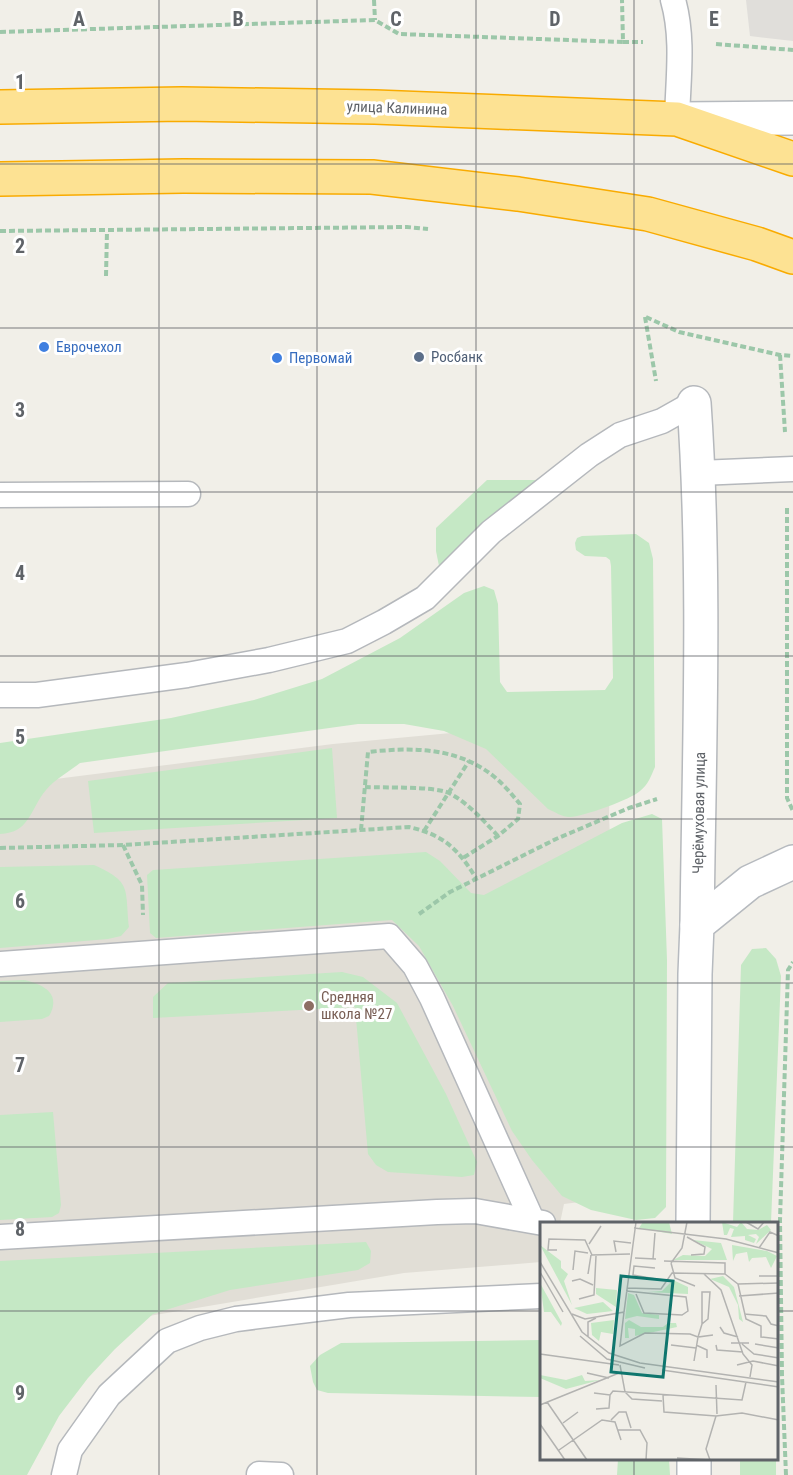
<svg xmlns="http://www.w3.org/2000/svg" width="793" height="1475" font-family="'Roboto Condensed',sans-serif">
	<rect width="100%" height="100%" fill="#f1efe8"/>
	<polygon fill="#e0deda" points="746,0 793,0 793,41 750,36"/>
	<polygon fill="#e1ded6" points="611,718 609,816 627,1196 564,1204 560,1223 541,1223 541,1262 404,1273 0,1341 0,786 333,744"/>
	<g fill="#c5e8c5">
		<polygon points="487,480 544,480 439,566 436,551 436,528"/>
		<path d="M636,534l13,9 4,16 2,208c-4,9 -7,18 -15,24 -8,8 -58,26 -70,26 -8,0 -15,-5 -22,-8l-62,-60 -42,-18 -40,-7h-46l-278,39c-10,8 -25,16 -34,27 -16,19 -16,43 -46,44v-91l171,-25 83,-18 68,-21 78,-41 64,-45 20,-7 10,4 4,14 2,78 7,10 98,-2 8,-12 -2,-112 -1,-6 -4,-3 -21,-1 -9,-6 -1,-7 2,-5 5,-2z"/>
		<polygon points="332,748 337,818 94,833 88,781"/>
		<polygon points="652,814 662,819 667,960 666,1207 655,1218 636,1220 591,1210 562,1196 532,1160 512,1131 453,1006 419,946 392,920 156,938 150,933 147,875 153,870 426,852 440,861 471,893 484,895 622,823"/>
		<path d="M94,865c38,17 31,23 35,62l-8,9 -13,3 -108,9v-81z"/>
		<polygon points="766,948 776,959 781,976 771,1223 733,1223 741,965 752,949"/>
		<polygon points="342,972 363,977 397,1003 446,1094 477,1162 474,1175 462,1177 388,1172 376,1165 368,1154 355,1007 153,1018 153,997 168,983"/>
		<path d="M24,980c19,4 38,14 25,36l-7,3 -42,3v-41z"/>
		<polygon points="53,1112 61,1205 59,1213 52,1217 0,1220 0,1115"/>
		<polygon points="366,1242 371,1251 370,1263 358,1270 230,1290 153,1314 115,1349 88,1378 59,1416 27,1475 0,1475 0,1261"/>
		<polygon points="541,1340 541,1397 328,1393 317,1390 313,1382 310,1366 320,1355 341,1343"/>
		<polygon points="618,1459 669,1459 670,1475 617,1475"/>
		<rect x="740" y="1459" width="36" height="16"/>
	</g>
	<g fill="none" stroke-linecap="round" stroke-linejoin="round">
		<g stroke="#b5b8bc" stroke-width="27">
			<g id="lane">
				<path d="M673,0c11,38 5,80 4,119"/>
				<polyline points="699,473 793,469"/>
				<polyline points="0,495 188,494"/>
				<polyline points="0,695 37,695 187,675 269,660 347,641 384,622 425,598 491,532 589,455 620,435 662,421 694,403"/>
				<polyline points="0,964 389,936 415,966 432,998 532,1220"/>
				<polyline points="0,1237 437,1212 475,1211 543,1223"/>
				<polyline points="259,1474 281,1475"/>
				<polyline points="64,1475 70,1450 109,1395 167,1341 200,1328 236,1319 349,1305 541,1296"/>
			</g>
		</g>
		<g stroke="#b5b8bc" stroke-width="36">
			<path id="street" d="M694,403c12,173 5,348 3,522"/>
		</g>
		<g stroke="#b6babf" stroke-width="36">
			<g id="secondary">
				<polyline points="681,119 793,118"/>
				<polyline points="693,1223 695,974 697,925 750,882 793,862"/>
				<polyline points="694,1458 694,1475"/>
			</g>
		</g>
		<g stroke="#f9ab00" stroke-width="36">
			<g id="highway">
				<polyline points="0,107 182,104 375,107 677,119 793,159"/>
				<polyline points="0,179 183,176 372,177 518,194 648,214 757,244 793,257"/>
			</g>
		</g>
		<g stroke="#9cc7a9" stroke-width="4" stroke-dasharray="6 3" stroke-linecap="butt">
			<polyline points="374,0 375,20"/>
			<polyline points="0,32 375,20 399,34 623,42 622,0"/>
			<polyline points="623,42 643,42"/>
			<polyline points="716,44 793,50"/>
			<polyline points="0,231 407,227 428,229"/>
			<polyline points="106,276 107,231"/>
			<polyline points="645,317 656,381"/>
			<polyline points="646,317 679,332 780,355 793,356"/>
			<polyline points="780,355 785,432"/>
			<polyline points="787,508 787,798 793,811"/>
			<path d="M365,787c19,1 69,-1 84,6 19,10 35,28 49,43"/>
			<path d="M361,830l7,-78c46,-5 93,-5 130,28 8,7 15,16 22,24l-2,15 -20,17 -35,22"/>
			<polyline points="424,831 469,761"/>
			<polyline points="123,845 142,885 143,915"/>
			<path d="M0,848l123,-3 286,-18c35,8 49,22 67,51"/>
			<polyline points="419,914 450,892 556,839 629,808 657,799"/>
			<polyline points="786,1475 782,1376 780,1220 788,970 793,962"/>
		</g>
		<use href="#lane" stroke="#fff" stroke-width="24"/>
		<use href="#street" stroke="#fff" stroke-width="33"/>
		<use href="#secondary" stroke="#fff" stroke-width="33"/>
		<use href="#highway" stroke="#fde293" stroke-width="33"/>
	</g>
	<path fill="none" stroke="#5f6368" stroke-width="1.5" stroke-opacity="0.55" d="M159,0v1475M317,0v1475M476,0v1475M634,0v1223M0,164h793M0,328h793M0,492h793M0,656h793M0,819h793M0,983h793M0,1147h793M0,1311h541M776,1311h17M634,1458v17"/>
	<g fill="#3f7fe0" stroke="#fff" stroke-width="2">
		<circle cx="44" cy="347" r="6"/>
		<circle cx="277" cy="358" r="6"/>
	</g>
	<circle fill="#5c6f8a" stroke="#fff" stroke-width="2" cx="419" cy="357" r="6"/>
	<circle fill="#8d6e63" stroke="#fff" stroke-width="2" cx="309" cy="1006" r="6"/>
	<g text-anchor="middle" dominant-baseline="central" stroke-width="6" stroke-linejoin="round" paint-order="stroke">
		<g font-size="15" fill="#5f6368" stroke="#fff">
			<text transform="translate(397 108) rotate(2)">улица Калинина</text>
			<text transform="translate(699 813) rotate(-89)">Черёмуховая улица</text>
		</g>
		<g font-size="15" fill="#366cbe" stroke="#fff" text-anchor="start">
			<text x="56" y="347">Еврочехол</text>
			<text x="289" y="358">Первомай</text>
		</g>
		<g font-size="15" fill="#4e5e75" stroke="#fff" text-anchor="start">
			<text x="431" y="357">Росбанк</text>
		</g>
		<g font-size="15" fill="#785e54" stroke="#fff" text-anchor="start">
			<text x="321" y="997">Средняя<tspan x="321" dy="17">школа №27</tspan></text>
		</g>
	</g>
	<g transform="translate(540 1222)">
		<rect width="238" height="238" fill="#f1efe8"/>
		<path d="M103,0h26l3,12 -33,-6zM182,0l15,5 4,-5 6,7 11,1 9,-5 4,5 -15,14 3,-7 -3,-3 -8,1 8,4 -2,4 -9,-3v-4l-14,1 3,-8 -4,-1 -3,7h-3zM153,18l28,3 6,17h-54l10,-5 22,1 7,-7zM0,23l21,16v7l7,6 -4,7 8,24zM192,23l35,6 10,5 -6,12 -5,-11 -14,1 -3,4 -2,-10 -11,2 -3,7zM183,54l11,11 9,35 -4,-3 -1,-14 -9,-18 -19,-8zM133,58l15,7v7l-40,-2 14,-1zM0,61l22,40 -1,3 -10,-14h-7zM56,66l21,2 -1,17 -20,-13zM88,71l6,2 8,18 17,2v4l-22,-3 -12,3zM63,80l10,9 -26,3 -13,-6zM74,98l-1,14 -12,-2 -2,9 -7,-6 -1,-12zM89,98l12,7h22l5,-4h8l1,4 -42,9v-7l-7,-1 1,10h-4v-15zM0,153l26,5 16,-5 3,6 15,-1 -34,9 -26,-11z" fill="#c5e8c5"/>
		<path fill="none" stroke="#b3b3b1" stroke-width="1.5" d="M206,0l12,7 6,-7M94,6l92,11 53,14M147,15l18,10 -1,7 -13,1M49,22l12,-18M219,26l11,-16 9,4M17,28h-9l1,-11 36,1 7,15 38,-1M76,30l-2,-11 17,2M95,36l21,1M113,37l2,-26M124,39l61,2v11l13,10 41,-1M0,40l42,70 27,21 31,10 139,19M131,41l11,-15 5,-26M131,41l4,15 20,8M115,46l-21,-2 -1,9 23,4M33,48l2,-19 13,2M0,50l23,40M48,52l3,-19M164,52l17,16 22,64 9,11 -2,12M219,54h20M32,59l8,-2 13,6M198,62l8,35 15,7v11l18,2M87,66l34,1 11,-16 53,1M86,69l60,6 2,14 -6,4 -38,-2 -8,-19M199,74l40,-3M39,77l15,-4 2,-39M0,82v19M84,90l-4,34 25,-13 45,1 8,3 -4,24M32,92l13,5 39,-7 12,-90M204,92l22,2 5,8 8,2M162,102v-32h8l-2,27 -6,5 -4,13 15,-2M180,105l4,6 14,4M40,114l27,23 38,9M48,115v-15l8,-4M191,121h18M202,122l12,10 25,4M215,122l24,4M131,123l25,3M156,123l11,5v8M176,123l1,5 26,2M0,132l79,11M80,143l5,27 7,7 30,2M197,143l16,-4 26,5M122,148l117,17M47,151l22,5M176,163l1,29M54,171l16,2 3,-4 129,9 4,-18M123,173l1,17 52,4 26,-3 37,7M7,180l40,58M0,183l79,-32M56,187l13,-1 1,-13M71,198l8,-8h7l5,16M23,201l15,-11M0,202l25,36M78,208h22l7,13 -1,17M19,228l43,-30 13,2 6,18M137,236l33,2M170,238l-4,-11 10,-33"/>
		<path fill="#0f766e" fill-opacity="0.15" stroke="#0f766e" stroke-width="3" d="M81,54l52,5 -10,96 -52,-5z"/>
		<rect width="238" height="238" fill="none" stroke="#5f6368" stroke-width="3"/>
	</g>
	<g font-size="20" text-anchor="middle" font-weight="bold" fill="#5f6368" stroke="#fff" stroke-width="6" stroke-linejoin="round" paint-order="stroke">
		<text x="79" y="26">A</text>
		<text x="238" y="26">B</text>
		<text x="396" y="26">C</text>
		<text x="555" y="26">D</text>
		<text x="714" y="26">E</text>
		<text x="20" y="89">1</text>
		<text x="20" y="253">2</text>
		<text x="20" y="417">3</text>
		<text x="20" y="580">4</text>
		<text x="20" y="744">5</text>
		<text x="20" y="908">6</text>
		<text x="20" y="1072">7</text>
		<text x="20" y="1236">8</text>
		<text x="20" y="1400">9</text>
	</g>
</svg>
